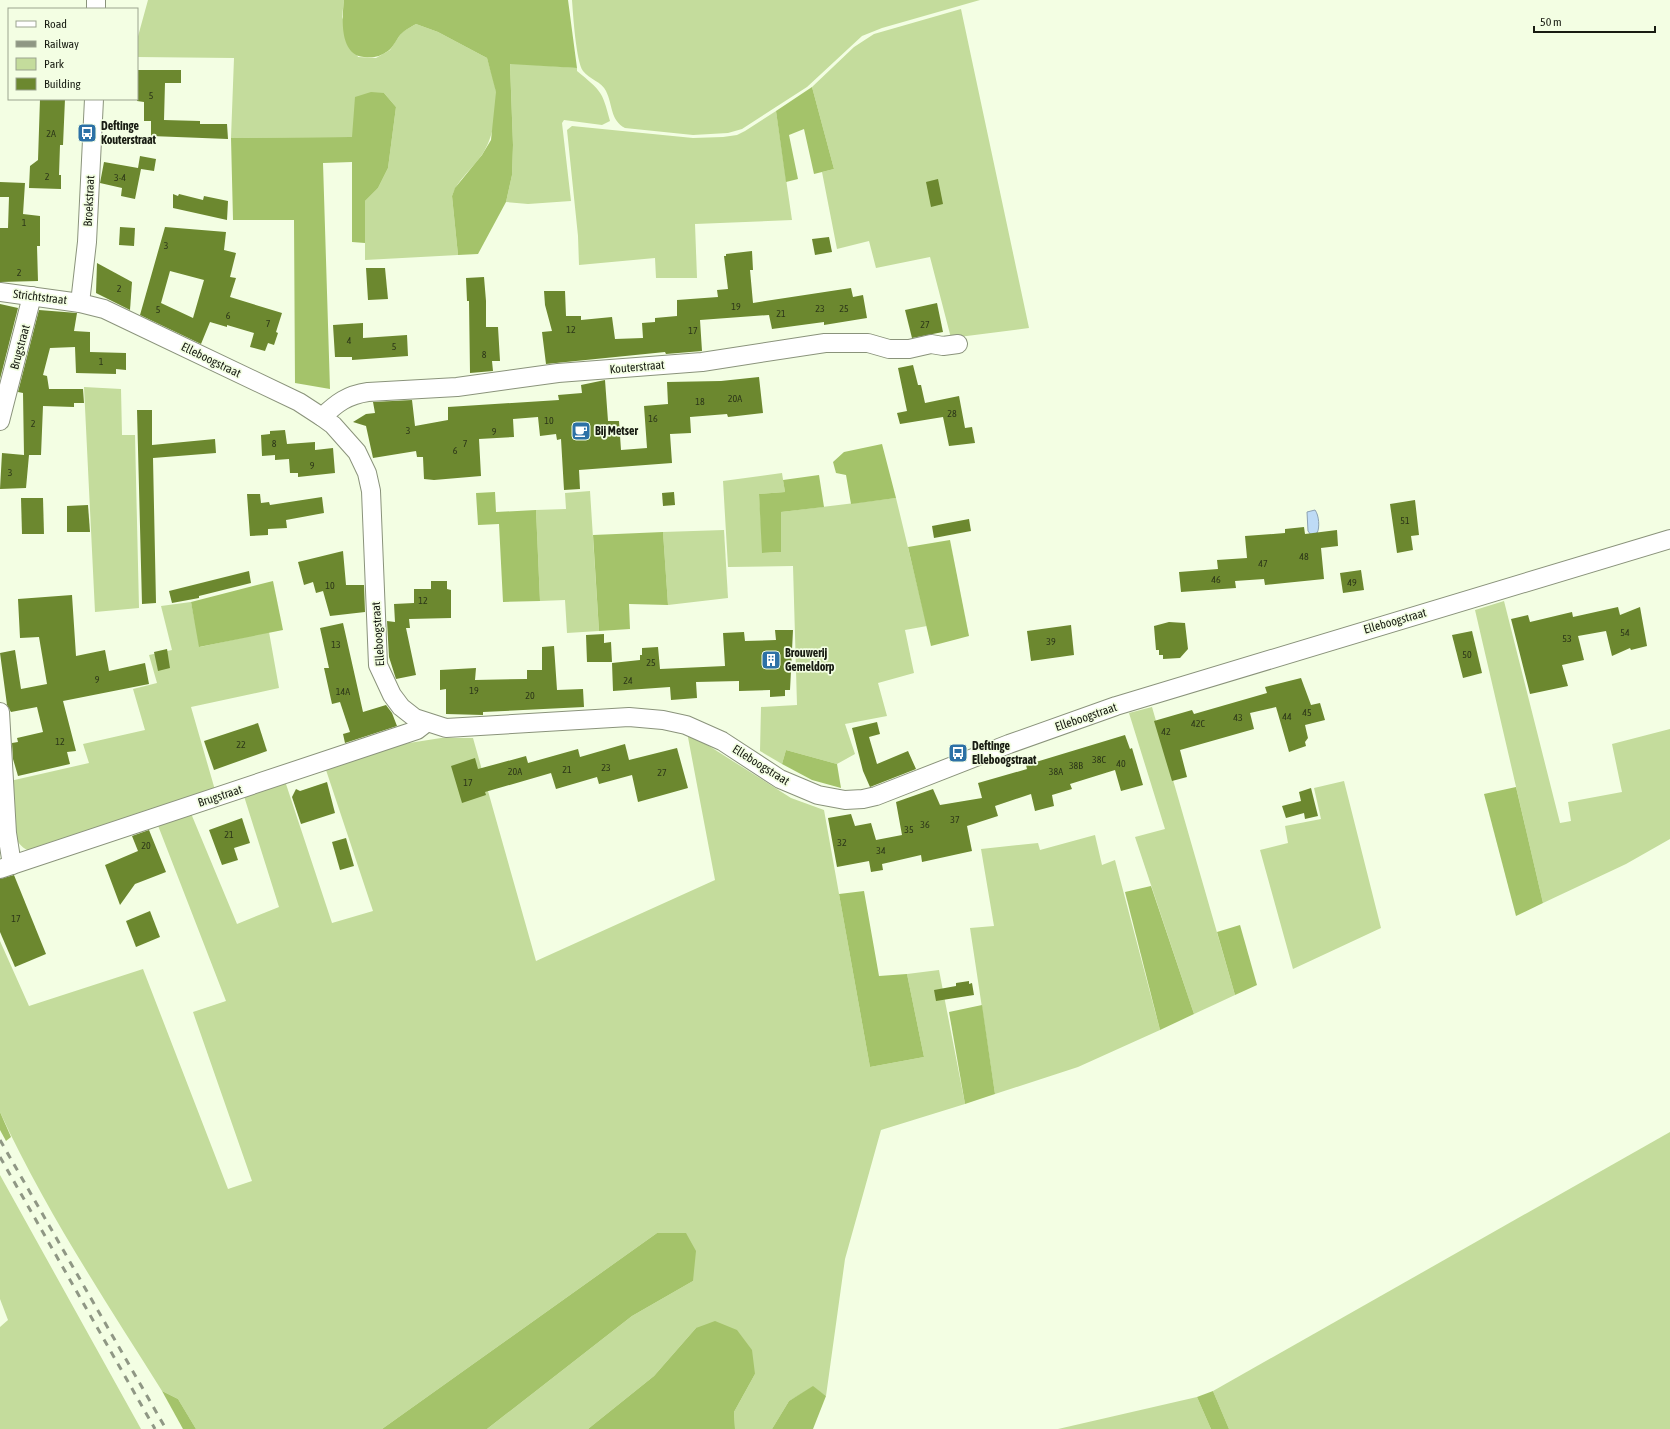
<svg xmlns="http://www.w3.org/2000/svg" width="1670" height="1429" font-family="'Asap Condensed',sans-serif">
	<rect width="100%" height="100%" fill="#f3fee3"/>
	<g fill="#c4dc9c">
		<path d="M148,0h196l-2,17 16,40 18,1 14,-8 12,-18 14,-8 22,8 49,26c3,11 7,22 9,33 3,18 -4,51 -15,65 -9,13 -24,24 -29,40l6,59 -93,5v-59l13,-13 10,-20 8,-61 -12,-14 -31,44 -122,1 3,-80 -97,-1v-17z"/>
		<path d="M572,0h408l-98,28 -20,8 -55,51 -65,42 -14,4 -35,2 -68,-7c-15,-8 -12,-23 -19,-37 -4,-9 -17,-12 -23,-20 -7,-10 -10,-57 -11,-71z"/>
		<polygon points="961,9 1029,328 951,338 930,257 876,268 869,241 837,249 822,172 834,169 812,87 854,47 874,34"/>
		<path d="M510,63l67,5v3c24,20 25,19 33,50l-8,4 -38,-5 -2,3 9,78 -43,3 -22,-2 6,-27 1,-30z"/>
		<polygon points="776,111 792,220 695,224 697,278 656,278 655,258 579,265 578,236 567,130 572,126 693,138 723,137 737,135 745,131"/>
		<polygon points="84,387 121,389 122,435 135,435 139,608 95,612"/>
		<polygon points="782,473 785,492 759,494 763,553 781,552 781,512 896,498 927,626 905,630 914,673 878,683 887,716 845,724 855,754 837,764 786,750 782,764 760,751 761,707 797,705 793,566 728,567 723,481"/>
		<polygon points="590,491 599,631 567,633 565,600 540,601 536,510 566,509 565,493"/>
		<polygon points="724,530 728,598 668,605 663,532"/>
		<polygon points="1504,601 1560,823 1571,821 1568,802 1622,792 1612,744 1670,729 1670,839 1626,864 1543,903 1475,610"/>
		<path d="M191,602l9,45 69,-15 10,56 -88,19 24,83 -186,61c-24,-11 -18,-47 -19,-70l79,-18 -6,-19 62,-14 -12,-41 24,-6 -8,-28 23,-5 -11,-44z"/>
		<polygon points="1152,707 1235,995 1194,1014 1135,837 1165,829 1129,713"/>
		<path d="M687,732l104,66 33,12 46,257 54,-10 -17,-83 32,-4 26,134 -84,26 -36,129 -19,137 -13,-9 -24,14 -17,28h-37l-1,-17 21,-38 -59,-46 -42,48 -66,53h-101l145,-113 61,-35 -36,-48 -275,196h-186l-18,-30 -16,-8c-57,-91 -117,-181 -162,-279v-171l29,65 114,-37 85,220 24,-8 -59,-169 33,-11 -69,-178 33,-12 47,113 42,-17 -36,-114 42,-12 47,142 41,-12 -48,-144 65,-21 51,-8h32l63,223 179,-81z"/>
		<polygon points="1344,781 1381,928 1293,969 1260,850 1288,843 1285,826 1321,819 1314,788"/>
		<polygon points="1095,835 1102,865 1115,860 1160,1030 1078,1067 995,1094 970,928 994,926 981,849 1038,843 1040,850"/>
		<polygon points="1670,1132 1670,1429 1229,1429 1213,1391"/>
		<polygon points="0,1175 141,1429 0,1429 0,1327 8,1320 0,1299"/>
		<polygon points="1197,1397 1211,1429 1058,1429"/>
	</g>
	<g fill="#a4c36a">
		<path d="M344,0h224l9,68 -67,-4 3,81 -1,30 -6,27 -28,52 -20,1 -6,-59 3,-8 27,-33 9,-15 5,-48 -9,-34 -49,-26 -22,-8c-4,2 -9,5 -13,8 -6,5 -9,15 -15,19 -9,6 -14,7 -24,6 -25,-2 -22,-39 -20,-57z"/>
		<polygon points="812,87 834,169 814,174 804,129 789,135 798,179 786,182 776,111"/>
		<polygon points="371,92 384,93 396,107 388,168 378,188 365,201 365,243 352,242 352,162 323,163 330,389 295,383 294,220 233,220 231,138 352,137 355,97"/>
		<polygon points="882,444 896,498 851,504 846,475 836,473 833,462 844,452"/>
		<polygon points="819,475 824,507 781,512 781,552 762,553 759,494 785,492 783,480"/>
		<polygon points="495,492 496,512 536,510 540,601 503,602 499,524 478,525 476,493"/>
		<polygon points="663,532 668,605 629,604 630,629 599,631 593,535"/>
		<polygon points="950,540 969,636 931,646 908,547"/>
		<polygon points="273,581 283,630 199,647 191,602"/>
		<polygon points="786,750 837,764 841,788 812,780 782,764"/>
		<polygon points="1516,787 1543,903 1516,916 1484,794"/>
		<polygon points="1151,886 1194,1014 1160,1030 1125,892"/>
		<polygon points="864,891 879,976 907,974 924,1057 870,1067 839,894"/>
		<polygon points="1240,925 1257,985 1235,995 1217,932"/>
		<polygon points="982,1005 995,1094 965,1104 949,1012"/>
		<polygon points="0,1112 11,1137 6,1141 0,1130"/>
		<polygon points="657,1233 686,1233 696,1251 693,1281 632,1316 487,1429 382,1429"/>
		<polygon points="715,1321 737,1330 752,1350 755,1374 734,1412 735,1429 588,1429 654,1376 696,1328"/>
		<polygon points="813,1386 826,1396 813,1429 772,1429 789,1401"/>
		<polygon points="162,1391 178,1399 196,1429 183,1429"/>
		<polygon points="1213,1391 1229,1429 1211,1429 1197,1397"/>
	</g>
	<path fill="#bedbf6" stroke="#8ca2b2" d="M1315,510c4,5 5,18 2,23l-6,2 -3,-4 -1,-19z"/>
	<g fill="#6c882f" fill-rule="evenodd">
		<polygon points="137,70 181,70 181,83 165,83 164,120 200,121 200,124 227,124 228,139 151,136 151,121 144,121 144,102 137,101"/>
		<polygon points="40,99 65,99 63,145 60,145 59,175 61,175 61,189 29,188 30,166 38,160"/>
		<polygon points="140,156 156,159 154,171 141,169 135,199 121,196 122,188 100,183 104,162 138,168"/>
		<polygon points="938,179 943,204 931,207 926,182"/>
		<polygon points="0,182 25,183 23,214 40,216 40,246 37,246 38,281 0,282 0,228 8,228 9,197 0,197"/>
		<polygon points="173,194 178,196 179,194 203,200 204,196 228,201 227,220 173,208"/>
		<polygon points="120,227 135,228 134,246 119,245"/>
		<path d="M165,227l61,5 -2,18 12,3 -6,24 6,1 -6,19 52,16 -6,19 2,1 -4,12 -6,-2 -3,8 -15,-4 4,-14 -27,-8v2l-17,-5 -9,22 -61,-29zM170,271l34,9 -11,38 -32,-15z"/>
		<polygon points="829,237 832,252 815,255 812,239"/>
		<polygon points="752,251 753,270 750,270 753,303 851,288 853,297 863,295 867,318 824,325 824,322 772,329 769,315 700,320 702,351 666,354 665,352 546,364 542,332 552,331 545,305 544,291 565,291 566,316 581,316 581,320 612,317 615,339 643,338 642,323 655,322 655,318 677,316 677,300 718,297 717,290 728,289 724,256 726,256 726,254"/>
		<polygon points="97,263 132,282 130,310 96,293"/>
		<polygon points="366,268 385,268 388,299 368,300"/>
		<polygon points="484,277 486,301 486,327 498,327 500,361 492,361 493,371 470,373 469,301 467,301 466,278"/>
		<polygon points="937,303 943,332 912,338 905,310"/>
		<polygon points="0,304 18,308 0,379"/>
		<polygon points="39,310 77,313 74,331 90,332 90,352 126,353 126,370 116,369 116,374 76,373 75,347 50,348 43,375 47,376 49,389 83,389 84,403 74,403 74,407 43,406 41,455 29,455 26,488 0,489 2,453 24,455 23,393 18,392"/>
		<polygon points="363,323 363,338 407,335 408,356 352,360 352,357 335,357 333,325"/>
		<polygon points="913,365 918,385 921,385 925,403 959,396 965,428 972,427 975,443 949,446 943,417 900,424 897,413 907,411 898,368"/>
		<polygon points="759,377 763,413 728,417 727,414 690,417 691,433 670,434 672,463 579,470 580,489 564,490 561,439 557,440 556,434 540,436 538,417 513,419 514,437 479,439 481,476 434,480 424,479 423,457 417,457 416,451 373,458 366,426 353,422 366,414 375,413 373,402 412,400 415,426 448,420 448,407 559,400 558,395 582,393 581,385 605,380 608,421 619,421 621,450 647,448 644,406 668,404 667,382 721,381"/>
		<polygon points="137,410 152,410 152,445 215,439 216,453 153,458 156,603 142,604"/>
		<polygon points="285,430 287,444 315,442 315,450 333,448 335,473 298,477 298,473 290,473 289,459 275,460 275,455 262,456 261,435 270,434 270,431"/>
		<polygon points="674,492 675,505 663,506 662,493"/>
		<polygon points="247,494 260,494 261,503 269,502 270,505 322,497 324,513 286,520 287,528 268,529 268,535 250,536"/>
		<polygon points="21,498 43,498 44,534 22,534"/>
		<polygon points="1415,500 1419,535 1411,536 1413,550 1397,553 1390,504"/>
		<polygon points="88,505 90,532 67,532 67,506"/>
		<polygon points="969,519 971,531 934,538 932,526"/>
		<polygon points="1304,527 1305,534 1337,530 1338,546 1321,548 1324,579 1265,585 1264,579 1235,581 1236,588 1181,592 1179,572 1218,569 1217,560 1247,558 1245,536 1285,533 1285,529"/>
		<polygon points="343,551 346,585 364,585 365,612 330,616 323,591 316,593 313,582 304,585 298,562"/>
		<polygon points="1361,570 1364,590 1343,593 1340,573"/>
		<polygon points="249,571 251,583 199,596 199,598 172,603 169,591"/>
		<polygon points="431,581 447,581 447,589 451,590 451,618 409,619 410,628 406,628 416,675 396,679 389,657 387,621 395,622 394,604 414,603 414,589 431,589"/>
		<polygon points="72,595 76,656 105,650 109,671 145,663 149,684 63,701 76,751 67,752 70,764 18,776 13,759 12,743 18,742 17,738 43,732 37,707 11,712 7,705 0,653 15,650 21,689 47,684 39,637 20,638 18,599"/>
		<polygon points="1618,607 1620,615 1640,607 1647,646 1631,650 1630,648 1612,656 1606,631 1578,636 1584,660 1562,665 1568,686 1530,694 1511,619 1528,615 1530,622 1572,612 1573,617"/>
		<polygon points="1169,622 1185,623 1188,649 1180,658 1163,659 1163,655 1159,655 1159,650 1156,650 1154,626"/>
		<polygon points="343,623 363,712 386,705 392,713 397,726 345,743 343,734 350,732 340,702 332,704 324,668 329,668 320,628"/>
		<polygon points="1071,625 1074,655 1031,661 1027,631"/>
		<polygon points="775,630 793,630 790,690 785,690 785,696 770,697 770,690 739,691 739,681 696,682 697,698 671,700 670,687 613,691 612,663 640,660 640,655 642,655 642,648 658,647 660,669 725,666 723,633 744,632 745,641 776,640"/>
		<polygon points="1472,631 1482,673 1463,678 1452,635"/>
		<polygon points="604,634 604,643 611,642 612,662 587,662 586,635"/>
		<polygon points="554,646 557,690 583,689 584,707 483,712 483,715 446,714 446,689 440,690 440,670 476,668 475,680 527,679 527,670 542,670 542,647"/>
		<polygon points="167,649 170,668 158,671 154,652"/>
		<polygon points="1301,678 1311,705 1320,703 1325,720 1305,725 1308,738 1305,742 1306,746 1289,752 1276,707 1250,713 1254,729 1180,750 1187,777 1172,781 1154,721 1192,710 1194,714 1267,693 1265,687"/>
		<polygon points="877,722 880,734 869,737 877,764 908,751 916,769 870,787 863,771 852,728"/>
		<polygon points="258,723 267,751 214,770 204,741"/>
		<polygon points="1125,735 1130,749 1132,748 1143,785 1121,791 1115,770 1070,784 1072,789 1052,795 1054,806 1035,811 1031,794 995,806 998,816 967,826 972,851 922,862 921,855 882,864 883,870 871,872 869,861 837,867 828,818 851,814 855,826 871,823 876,840 902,835 896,802 933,789 940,805 982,798 978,783 1027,769 1026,765"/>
		<polygon points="625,744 629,760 677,748 688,788 638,802 632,775 599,784 597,777 556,789 551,773 485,792 486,795 462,803 451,766 475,758 478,769 526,756 528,763 578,749 580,757"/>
		<polygon points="327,782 335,813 301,824 292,797 296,789 300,791"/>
		<polygon points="1311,788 1318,816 1305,819 1304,813 1286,818 1282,806 1301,801 1299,792"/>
		<polygon points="242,818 250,843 234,848 238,860 222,865 209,830"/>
		<polygon points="149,830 166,872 135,884 120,905 105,865 138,851 132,836"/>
		<polygon points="346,838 354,866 340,870 332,842"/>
		<polygon points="14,875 46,954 15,967 0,932 0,879"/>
		<polygon points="150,911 160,937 136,947 126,921"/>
		<polygon points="969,981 969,984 972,983 974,995 936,1001 934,990 956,986 956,983"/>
	</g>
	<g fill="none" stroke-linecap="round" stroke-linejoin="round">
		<g stroke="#8a937b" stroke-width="20">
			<g id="street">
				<polyline points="96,9 96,0"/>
				<polyline points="0,292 80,303 104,309 299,402 322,417 333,425 357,452 367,473 371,491 378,665 392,695 401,707 415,718 446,728 629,717 663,720 686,725 722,741 780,779 818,795 845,800 863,799 876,796 1009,744 1116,706 1670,539"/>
				<polyline points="80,303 87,242 94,99"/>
				<path d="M322,417c15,-14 25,-22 46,-25l89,-5 101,-14 144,-11 123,-19h43l21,6h20l22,-5 12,2 15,-2"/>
				<polyline points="0,421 32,296"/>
				<polyline points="0,712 7,833 12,865"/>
				<polyline points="0,869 417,730 426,723"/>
			</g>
		</g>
		<use href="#street" stroke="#fff" stroke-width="18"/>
		<g stroke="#8f9784" stroke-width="3" stroke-dasharray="7 7" stroke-linecap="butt">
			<polyline points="0,1140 166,1429"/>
			<polyline points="0,1157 155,1429"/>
		</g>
	</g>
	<defs>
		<g id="bus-square" transform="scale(1)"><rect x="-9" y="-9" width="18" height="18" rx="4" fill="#2d71a6" stroke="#f3fee3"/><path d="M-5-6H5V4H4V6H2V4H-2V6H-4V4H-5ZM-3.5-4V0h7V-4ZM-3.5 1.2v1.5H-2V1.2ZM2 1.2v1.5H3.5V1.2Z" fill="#fff"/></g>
		<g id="cafe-square" transform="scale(1)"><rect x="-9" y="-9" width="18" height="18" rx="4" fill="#2d71a6" stroke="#f3fee3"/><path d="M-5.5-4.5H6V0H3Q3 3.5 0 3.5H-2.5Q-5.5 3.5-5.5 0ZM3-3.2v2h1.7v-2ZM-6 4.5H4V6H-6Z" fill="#fff"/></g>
		<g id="building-square" transform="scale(1)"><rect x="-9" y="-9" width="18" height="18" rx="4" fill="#2d71a6" stroke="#f3fee3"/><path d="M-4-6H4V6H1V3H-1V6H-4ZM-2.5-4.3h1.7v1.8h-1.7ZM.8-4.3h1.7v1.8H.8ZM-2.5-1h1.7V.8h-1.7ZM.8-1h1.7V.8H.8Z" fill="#fff"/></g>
	</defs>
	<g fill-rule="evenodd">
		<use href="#bus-square" x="87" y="133"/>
		<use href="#cafe-square" x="581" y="431"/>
		<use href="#building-square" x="771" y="660"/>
		<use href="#bus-square" x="958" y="753"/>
	</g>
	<g text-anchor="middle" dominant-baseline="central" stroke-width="3.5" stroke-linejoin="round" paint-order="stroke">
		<g font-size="10" fill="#2d3719">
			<text x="151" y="95">5</text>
			<text x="51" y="133">2A</text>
			<text x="47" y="176">2</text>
			<text x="120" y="177">3-4</text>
			<text x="24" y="222">1</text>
			<text x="166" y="245">3</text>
			<text x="19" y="272">2</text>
			<text x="119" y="288">2</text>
			<text x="736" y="306">19</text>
			<text x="820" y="308">23</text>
			<text x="844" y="308">25</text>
			<text x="158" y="309">5</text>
			<text x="781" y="313">21</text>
			<text x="228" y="315">6</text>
			<text x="268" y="323">7</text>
			<text x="925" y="324">27</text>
			<text x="571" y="329">12</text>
			<text x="693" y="330">17</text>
			<text x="349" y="340">4</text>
			<text x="394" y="346">5</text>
			<text x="484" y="354">8</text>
			<text x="101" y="361">1</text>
			<text x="735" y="398">20A</text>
			<text x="700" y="401">18</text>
			<text x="952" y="413">28</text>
			<text x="653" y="418">16</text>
			<text x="549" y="420">10</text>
			<text x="33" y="423">2</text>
			<text x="408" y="430">3</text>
			<text x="494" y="431">9</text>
			<text x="274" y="443">8</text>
			<text x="465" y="443">7</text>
			<text x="455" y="450">6</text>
			<text x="312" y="465">9</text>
			<text x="10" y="472">3</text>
			<text x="1405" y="520">51</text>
			<text x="1304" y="556">48</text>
			<text x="1263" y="563">47</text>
			<text x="1216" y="579">46</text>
			<text x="1352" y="582">49</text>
			<text x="330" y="585">10</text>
			<text x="423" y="600">12</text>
			<text x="1625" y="632">54</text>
			<text x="1567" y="638">53</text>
			<text x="1051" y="641">39</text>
			<text x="336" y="644">13</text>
			<text x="1467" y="654">50</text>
			<text x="651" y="662">25</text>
			<text x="97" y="679">9</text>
			<text x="628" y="680">24</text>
			<text x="474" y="690">19</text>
			<text x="343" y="691">14A</text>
			<text x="530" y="695">20</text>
			<text x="1307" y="712">45</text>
			<text x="1287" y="716">44</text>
			<text x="1238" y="717">43</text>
			<text x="1198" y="723">42C</text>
			<text x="1166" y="731">42</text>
			<text x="60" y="741">12</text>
			<text x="241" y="744">22</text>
			<text x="1099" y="759">38C</text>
			<text x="1121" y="763">40</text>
			<text x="1076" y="765">38B</text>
			<text x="606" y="767">23</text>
			<text x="567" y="769">21</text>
			<text x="515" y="771">20A</text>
			<text x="1056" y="771">38A</text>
			<text x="662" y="772">27</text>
			<text x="468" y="782">17</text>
			<text x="955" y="819">37</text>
			<text x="925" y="824">36</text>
			<text x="909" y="829">35</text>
			<text x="229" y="834">21</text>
			<text x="842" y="842">32</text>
			<text x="146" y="845">20</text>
			<text x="881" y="850">34</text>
			<text x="16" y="918">17</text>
		</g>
		<g font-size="12" font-weight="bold" fill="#181c12" stroke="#f3fee3" text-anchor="start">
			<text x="101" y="126">Deftinge<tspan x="101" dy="14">Kouterstraat</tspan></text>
			<text x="595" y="431">Bij Metser</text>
			<text x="785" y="653">Brouwerij<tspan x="785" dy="14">Gemeldorp</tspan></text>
			<text x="972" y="746">Deftinge<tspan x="972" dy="14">Elleboogstraat</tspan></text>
		</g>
		<g font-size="12" fill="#181c12" stroke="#f3fee3">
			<text transform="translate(89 201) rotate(-87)">Broekstraat</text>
			<text transform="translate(40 297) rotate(7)">Strichtstraat</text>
			<text transform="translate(20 347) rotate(-75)">Brugstraat</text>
			<text transform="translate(211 360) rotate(26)">Elleboogstraat</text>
			<text transform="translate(637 367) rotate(-5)">Kouterstraat</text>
			<text transform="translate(1395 621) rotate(-16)">Elleboogstraat</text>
			<text transform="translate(378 634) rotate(-94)">Elleboogstraat</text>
			<text transform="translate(1086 717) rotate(-19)">Elleboogstraat</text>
			<text transform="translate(761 765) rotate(32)">Elleboogstraat</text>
			<text transform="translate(220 796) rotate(-18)">Brugstraat</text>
		</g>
	</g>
	<rect x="8" y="8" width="130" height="92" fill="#f3fee3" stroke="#9ba48f"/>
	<rect x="16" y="21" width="20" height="6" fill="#ffffff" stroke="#9ba48f"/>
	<text x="44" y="28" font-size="12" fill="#181c12">Road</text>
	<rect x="16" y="41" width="20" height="6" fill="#8f9784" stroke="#9ba48f"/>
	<text x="44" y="48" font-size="12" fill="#181c12">Railway</text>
	<rect x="16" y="58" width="20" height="12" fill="#c4dc9c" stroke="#9ba48f"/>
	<text x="44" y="68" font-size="12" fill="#181c12">Park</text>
	<rect x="16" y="78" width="20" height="12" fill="#6c882f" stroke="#9ba48f"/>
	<text x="44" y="88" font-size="12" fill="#181c12">Building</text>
	<path d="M1534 26v6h121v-6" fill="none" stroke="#181c12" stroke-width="2"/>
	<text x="1540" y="26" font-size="12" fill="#181c12" stroke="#f3fee3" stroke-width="3" paint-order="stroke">50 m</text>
</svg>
